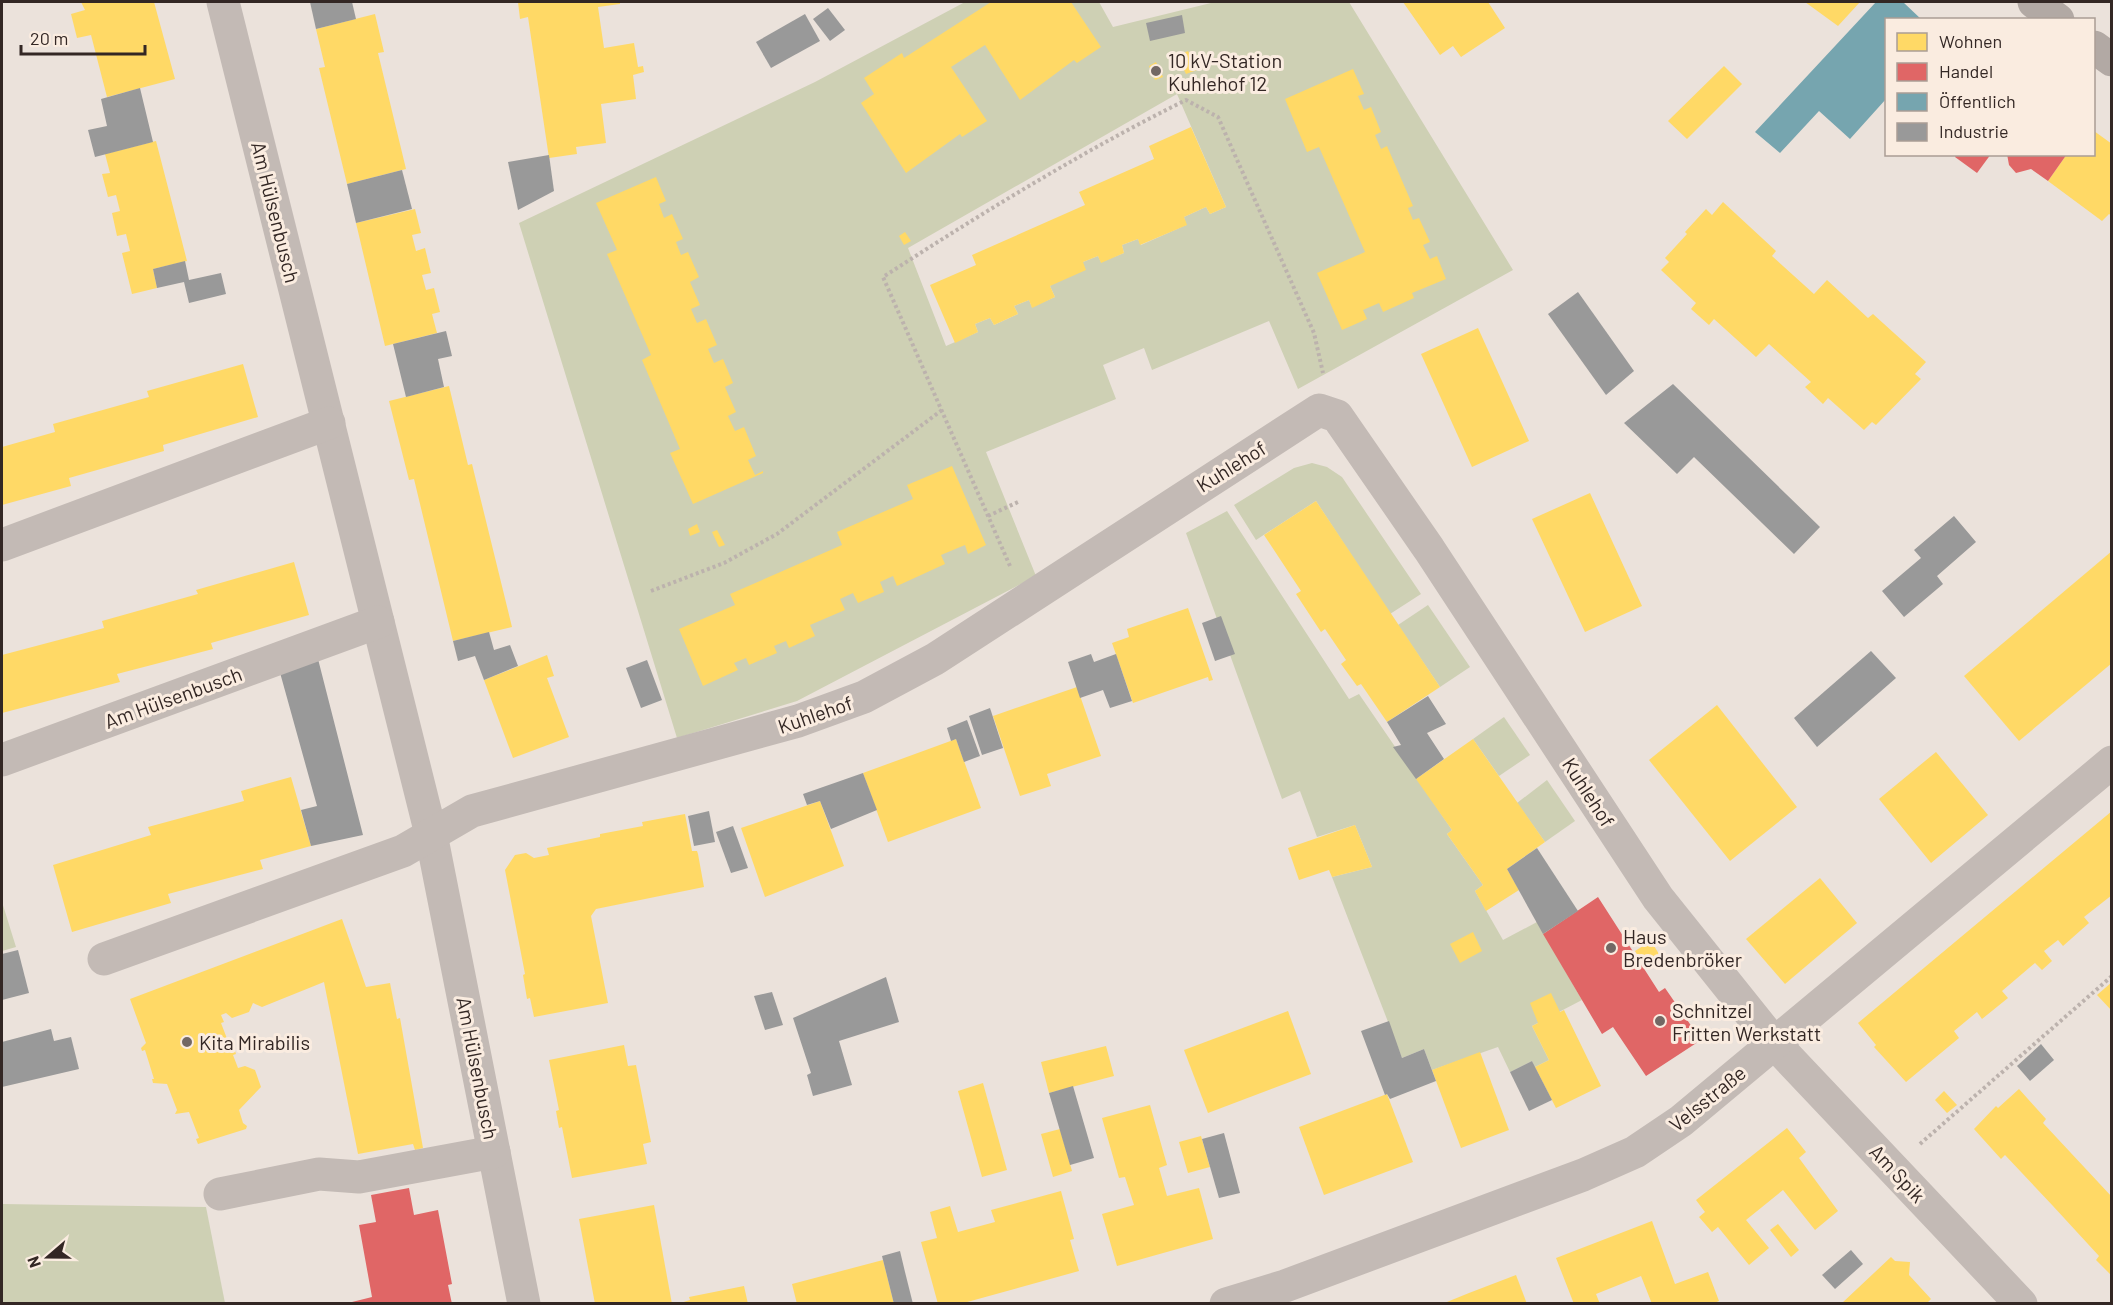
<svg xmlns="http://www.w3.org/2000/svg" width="2113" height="1305" font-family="Barlow,sans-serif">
	<rect width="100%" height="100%" fill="#ebe2db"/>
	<g fill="#ced0b4" fill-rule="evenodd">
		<path d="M965,2h134l14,25 102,-25h134l164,268 -215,119 -29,-68 -117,49 -8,-22 -41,17 13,34 -130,53 50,124 -239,125 -120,37 -158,-515 296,-141zM1177,94l49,113 -16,7 -4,-7 -22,10 2,8 -45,20 -3,-6 -16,6 2,8 -23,9 -3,-6 -15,6 -33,24 5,11 -23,10 -3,-7 -15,6 4,8 -24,11 -4,-7 -15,6 3,8 -32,14 -38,-98z"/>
		<polygon points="1312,463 1327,467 1342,477 1421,594 1390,614 1316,501 1256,540 1234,505 1294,468"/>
		<polygon points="1227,511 1349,699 1359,694 1452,830 1447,834 1483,885 1475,891 1503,940 1537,922 1582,1000 1532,1026 1549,1060 1535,1067 1532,1061 1510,1072 1498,1047 1432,1070 1424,1049 1402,1058 1332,877 1372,867 1355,825 1317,837 1300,791 1282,799 1186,533"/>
		<polygon points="1428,605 1470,667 1440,687 1398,625"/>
		<polygon points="1504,717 1530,755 1499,776 1473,739"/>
		<polygon points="1547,780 1575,821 1545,842 1517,803"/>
		<polygon points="2,902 16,947 2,951"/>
		<polygon points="2,1204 206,1207 225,1303 2,1303"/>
	</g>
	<g fill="#ffd966">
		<polygon points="81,2 154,2 175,79 107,97 91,35 77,38 71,14 85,10"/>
		<polygon points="518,2 620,2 620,4 598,7 604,48 634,43 638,67 643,66 644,72 633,75 636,99 601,104 606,143 576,147 577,154 549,158 528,17 520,19"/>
		<polygon points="991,2 1071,2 1101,47 1077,63 1074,60 1020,100 985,45 951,67 987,121 962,137 960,134 906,173 861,103 874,94 864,78 902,53 904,58"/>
		<polygon points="1403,2 1488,2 1505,28 1461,57 1453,46 1440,55"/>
		<polygon points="1805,2 1860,2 1838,26"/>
		<polygon points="375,14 384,52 378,53 406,169 347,184 319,68 325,67 316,29"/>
		<polygon points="1188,51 1197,70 1186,74 1177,56"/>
		<polygon points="1156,62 1163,77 1155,80 1149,66"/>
		<polygon points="1724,66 1742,84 1687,139 1668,121"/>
		<polygon points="1353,69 1364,94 1358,96 1364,110 1371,107 1381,132 1375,135 1381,149 1387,146 1413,206 1408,208 1413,220 1419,218 1430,242 1423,245 1430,259 1437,256 1446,279 1412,293 1414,298 1383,312 1379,303 1363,310 1367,319 1342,330 1317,273 1365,252 1319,147 1307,152 1285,99"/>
		<polygon points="1191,127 1226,207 1210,214 1206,207 1184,217 1187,225 1140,245 1138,239 1122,245 1124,253 1101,263 1098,256 1083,262 1086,270 1050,286 1055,297 1032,308 1029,300 1014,306 1018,314 994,325 990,318 975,324 978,332 955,343 930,285 976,265 972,255 1085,205 1079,192 1154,159 1149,146"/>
		<polygon points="2094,131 2112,144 2112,216 2109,214 2102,221 2048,181 2067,154 2094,154"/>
		<polygon points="156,141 187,261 153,269 157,288 132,294 122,253 130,251 126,234 117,236 112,213 120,211 116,195 108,197 102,174 110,173 105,154"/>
		<polygon points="656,177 666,201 659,204 664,218 672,214 683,239 676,242 681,255 688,252 699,277 690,282 700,305 691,309 697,323 706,319 717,345 708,349 714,363 723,359 733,383 725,387 736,412 728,416 735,431 744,427 756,456 748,460 755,475 763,471 763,473 693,504 670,453 680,449 642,360 651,355 607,254 617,250 596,203"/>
		<polygon points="1723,202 1776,251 1772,256 1814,294 1827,280 1868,318 1873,314 1926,362 1915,374 1921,379 1876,425 1872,422 1864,430 1828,398 1823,404 1805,387 1811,382 1769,344 1756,357 1714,319 1709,325 1691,309 1696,303 1661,270 1669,262 1665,258 1687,234 1685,232 1706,209 1712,215"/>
		<polygon points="415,209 421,233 412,235 416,251 425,248 431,273 422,275 426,290 434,288 440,312 432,314 437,333 385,346 356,223"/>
		<polygon points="905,232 911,241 904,245 899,236"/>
		<polygon points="1478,328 1529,441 1472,467 1421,354"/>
		<polygon points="243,364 258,417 163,445 164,451 69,478 71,486 2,505 2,447 55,432 53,424 149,397 147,391"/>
		<polygon points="449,386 468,465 472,464 512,627 453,641 414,479 409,480 389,401"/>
		<polygon points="952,466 986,545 968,554 965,545 941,555 945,564 897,586 893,576 880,582 884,592 858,603 853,593 840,599 845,610 810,625 815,636 789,648 786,641 774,646 777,653 749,665 746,658 734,663 738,670 703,686 679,629 735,605 730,594 842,545 837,532 913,499 907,485"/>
		<polygon points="1590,493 1642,606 1585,632 1532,519"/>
		<polygon points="1316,501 1440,687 1387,722 1361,684 1357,686 1341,664 1346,660 1325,629 1321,632 1296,594 1301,591 1264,535"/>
		<polygon points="697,524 700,532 690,536 688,529"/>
		<polygon points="717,530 725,545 719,547 712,532"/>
		<polygon points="2112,551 2112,663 2019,741 1964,676"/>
		<polygon points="294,562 309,615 211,643 213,649 117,674 120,682 2,713 2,655 104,628 102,621 198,594 196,590"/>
		<polygon points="1188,608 1213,680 1209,681 1208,677 1133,703 1112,643 1129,637 1127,629"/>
		<polygon points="547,655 554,676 547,678 569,737 513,758 484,680"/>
		<polygon points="1077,687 1101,756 1047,774 1051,786 1020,796 993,716"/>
		<polygon points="1717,705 1797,807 1730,861 1649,760"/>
		<polygon points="956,739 981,808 888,842 863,773"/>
		<polygon points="1473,739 1545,842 1507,869 1519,890 1486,911 1475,891 1483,885 1447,834 1452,830 1416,779"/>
		<polygon points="1936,752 1988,815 1931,863 1879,799"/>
		<polygon points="291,777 311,846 260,860 263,869 168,894 171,903 72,932 53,865 151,835 148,827 244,801 241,791"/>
		<polygon points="820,801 844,866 765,897 741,828"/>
		<polygon points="2112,811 2112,895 2084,917 2089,923 2063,946 2058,940 2044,951 2052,961 2042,970 2035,963 2002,991 2008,998 1982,1019 1977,1012 1954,1031 1959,1038 1906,1082 1874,1047 1876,1045 1858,1023"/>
		<polygon points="685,814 692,851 697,851 698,854 704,887 596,909 591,916 608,1003 534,1017 530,998 527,999 523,975 525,974 505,870 515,855 526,853 534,858 549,855 547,848 600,837 600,834 643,826 642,822"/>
		<polygon points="1355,825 1372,867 1332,877 1329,870 1299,880 1288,848"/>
		<polygon points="1820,878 1857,923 1785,984 1746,939"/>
		<polygon points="342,919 366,987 390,983 397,1019 400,1018 423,1148 415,1150 413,1144 358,1154 324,982 262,1007 253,1003 249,1012 232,1018 226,1013 221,1015 224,1022 221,1023 231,1049 234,1048 236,1054 233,1055 238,1068 245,1066 255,1070 261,1087 239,1110 243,1123 247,1126 246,1129 198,1144 196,1139 199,1138 189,1112 175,1114 177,1110 167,1084 153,1083 152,1079 154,1079 145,1050 142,1051 141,1048 146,1043 130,999"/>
		<polygon points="1473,932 1482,951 1460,963 1450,944"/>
		<polygon points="1651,941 1659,954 1643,965 1635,951"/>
		<polygon points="2112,982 2112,1011 2097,995"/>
		<polygon points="1551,993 1560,1012 1564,1010 1601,1086 1556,1108 1535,1067 1549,1060 1532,1026 1538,1023 1530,1003"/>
		<polygon points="1288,1011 1311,1074 1208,1113 1184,1050"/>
		<polygon points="624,1045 628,1066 636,1065 651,1142 643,1144 647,1164 572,1178 562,1127 559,1128 556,1111 559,1110 549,1060"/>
		<polygon points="1106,1046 1114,1076 1049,1093 1041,1062"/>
		<polygon points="1480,1052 1509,1130 1461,1148 1432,1070"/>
		<polygon points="983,1083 1007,1170 982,1177 958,1091"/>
		<polygon points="2019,1089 2046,1119 2043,1123 2112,1197 2112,1276 2096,1260 2099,1256 2053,1206 2005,1155 2001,1159 1974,1129 1996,1106 1998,1108"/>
		<polygon points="1944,1091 1957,1105 1947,1113 1935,1100"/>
		<polygon points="1387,1094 1413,1162 1324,1195 1299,1127"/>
		<polygon points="1150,1105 1167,1165 1159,1168 1167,1196 1199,1188 1213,1239 1117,1266 1102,1214 1134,1205 1125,1177 1119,1178 1102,1118"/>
		<polygon points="1787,1128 1806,1152 1799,1158 1838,1211 1815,1230 1783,1190 1746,1220 1769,1248 1749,1265 1718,1227 1712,1232 1699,1217 1705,1212 1696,1200"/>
		<polygon points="1060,1129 1072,1171 1053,1177 1041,1134"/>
		<polygon points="1201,1136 1210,1167 1188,1173 1179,1142"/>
		<polygon points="1061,1191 1074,1239 1070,1240 1079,1271 960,1304 938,1304 921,1242 937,1238 930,1212 950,1206 958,1232 995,1222 991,1210"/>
		<polygon points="654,1205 672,1304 595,1304 579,1219"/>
		<polygon points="1652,1221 1675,1284 1708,1272 1719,1301 1712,1304 1652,1304 1641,1276 1596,1294 1600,1304 1574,1304 1556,1258"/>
		<polygon points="1778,1224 1799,1250 1791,1257 1770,1230"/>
		<polygon points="1891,1257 1895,1261 1910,1262 1909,1275 1931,1299 1926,1304 1841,1304"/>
		<polygon points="883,1260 894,1304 797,1304 792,1284"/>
		<polygon points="1516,1275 1527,1304 1442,1304 1469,1293"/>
		<polygon points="744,1286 748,1304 677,1304 690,1300 689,1297"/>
	</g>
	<g fill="#e06666">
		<polygon points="1956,154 1991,154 1977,173 1955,157"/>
		<polygon points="2007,154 2067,154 2048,181 2031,169 2016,173 2009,165"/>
		<polygon points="1598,897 1659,992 1665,988 1701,1040 1646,1076 1613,1027 1602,1034 1543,934"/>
		<polygon points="409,1188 414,1215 438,1210 452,1284 448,1285 452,1304 344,1304 372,1297 359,1225 376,1222 371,1195"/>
	</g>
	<polygon fill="#76a5af" points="1876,2 1903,2 1922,20 1886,20 1886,99 1850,139 1819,111 1780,153 1755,132"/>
	<g fill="#999">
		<polygon points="310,2 352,2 356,19 316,29"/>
		<polygon points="828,8 845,30 830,41 813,19"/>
		<polygon points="805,14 820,41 771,68 756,42"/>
		<polygon points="1182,15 1185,33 1150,41 1146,23"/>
		<polygon points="140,88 153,142 95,157 88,130 107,126 101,99"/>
		<polygon points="549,155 554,191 518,210 508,162"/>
		<polygon points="402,170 412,209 356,223 347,184"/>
		<polygon points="185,261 189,280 221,273 226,294 189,303 184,282 157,288 153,269"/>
		<polygon points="1578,292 1634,371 1606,395 1548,314"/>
		<polygon points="446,331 452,356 438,359 444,387 406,397 393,344"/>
		<polygon points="1673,384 1820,527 1794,554 1694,457 1677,474 1624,423"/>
		<polygon points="1954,516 1976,542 1937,576 1943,584 1904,617 1882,591 1921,558 1914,550"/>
		<polygon points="1221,616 1235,654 1215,661 1202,623"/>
		<polygon points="489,632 494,650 510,645 518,666 484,680 475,656 458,661 453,641"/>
		<polygon points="1871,651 1896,678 1817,747 1794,718"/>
		<polygon points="1091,654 1094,662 1116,654 1132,701 1110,708 1103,690 1080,698 1068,662"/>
		<polygon points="318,659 363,835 311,846 301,810 317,806 279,669"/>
		<polygon points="647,660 662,700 641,708 626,668"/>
		<polygon points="1428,696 1446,724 1427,733 1444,759 1416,779 1393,747 1401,745 1387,722"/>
		<polygon points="990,708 1003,748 982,755 969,716"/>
		<polygon points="967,720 980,756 964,762 956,739 951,741 947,728"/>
		<polygon points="863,773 877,810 831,829 820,801 807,805 803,794"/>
		<polygon points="709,811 715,842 694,846 688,816"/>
		<polygon points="733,826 748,868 731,873 716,832"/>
		<polygon points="1537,848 1578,911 1543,934 1507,869"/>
		<polygon points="18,950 29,993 2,1000 2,954"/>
		<polygon points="886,977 899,1022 839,1041 852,1085 813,1096 807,1075 811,1073 793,1018"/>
		<polygon points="772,992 783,1025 765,1030 754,996"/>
		<polygon points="1389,1021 1402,1058 1424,1049 1436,1081 1390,1099 1387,1094 1385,1095 1361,1031"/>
		<polygon points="51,1029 54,1041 71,1037 79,1069 2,1087 2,1042"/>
		<polygon points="2041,1044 2054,1060 2030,1081 2017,1066"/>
		<polygon points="1532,1061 1552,1100 1529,1111 1510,1072"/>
		<polygon points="1073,1086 1094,1158 1070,1165 1049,1093"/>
		<polygon points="1224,1133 1240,1193 1219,1198 1202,1139"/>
		<polygon points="1851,1250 1863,1264 1835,1289 1822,1275"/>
		<polygon points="900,1251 905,1272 913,1304 894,1304 882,1256"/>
	</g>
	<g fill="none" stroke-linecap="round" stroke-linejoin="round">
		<g stroke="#bcb2ad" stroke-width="4" stroke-dasharray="3 3" stroke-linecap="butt">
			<polyline points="988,516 1018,502"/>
			<path d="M1010,566l-127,-289c99,-64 198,-125 303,-177l32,17 96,216 9,40"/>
			<polyline points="651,591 724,563 777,534 942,410"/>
			<polyline points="1920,1144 2112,976"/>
		</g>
		<g stroke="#c3bab5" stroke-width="33">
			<polyline points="223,2 431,834 524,1304"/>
			<polyline points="2,545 329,423"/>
			<polyline points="2,760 378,622"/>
			<polyline points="104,959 403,851 472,811 798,721 864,697 935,659 1319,410 1337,416 1429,549 1658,898 1774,1043 2021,1304"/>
			<polyline points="220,1194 319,1174 359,1177 494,1152"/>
			<polyline points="1226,1304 1285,1286 1583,1175 1635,1152 1681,1121 2112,762"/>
		</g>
		<g stroke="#b2a9a4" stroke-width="33">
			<polyline points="2034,2 2058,20"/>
			<polyline points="2094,47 2112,60"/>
		</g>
	</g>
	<g fill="#736864" stroke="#faece0" stroke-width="2">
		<circle cx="1156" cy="71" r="6"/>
		<circle cx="1611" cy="948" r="6"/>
		<circle cx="1660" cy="1021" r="6"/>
		<circle cx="187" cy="1042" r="6"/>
	</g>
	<g text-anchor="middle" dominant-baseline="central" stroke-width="6" stroke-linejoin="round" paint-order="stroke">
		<g font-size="20" fill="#332724" stroke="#faece0" text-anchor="start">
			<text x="1168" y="60">10 kV-Station<tspan x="1168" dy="23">Kuhlehof 12</tspan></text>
			<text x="1623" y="936">Haus<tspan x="1623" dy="23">Bredenbröker</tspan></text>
			<text x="1672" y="1010">Schnitzel<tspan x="1672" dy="23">Fritten Werkstatt</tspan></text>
			<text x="199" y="1042">Kita Mirabilis</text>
		</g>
		<g font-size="20" fill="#332724" stroke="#faece0">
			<text transform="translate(276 212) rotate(76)">Am Hülsenbusch</text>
			<text transform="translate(1231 466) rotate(-32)">Kuhlehof</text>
			<text transform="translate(173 697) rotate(-20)">Am Hülsenbusch</text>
			<text transform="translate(815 714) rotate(-19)">Kuhlehof</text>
			<text transform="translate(1589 792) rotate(57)">Kuhlehof</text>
			<text transform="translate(478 1068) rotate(79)">Am Hülsenbusch</text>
			<text transform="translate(1707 1098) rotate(-39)">Velsstraße</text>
			<text transform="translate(1898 1173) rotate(47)">Am Spik</text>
		</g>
	</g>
	<rect width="2113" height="1305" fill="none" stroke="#332724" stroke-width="6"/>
	<rect x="1885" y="18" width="210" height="138" fill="#faece0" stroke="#aa9d95" stroke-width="1.5"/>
	<rect x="1897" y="33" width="30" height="18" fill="#ffd966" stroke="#aa9d95" stroke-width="1.5"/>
	<text x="1939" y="48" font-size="18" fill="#332724">Wohnen</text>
	<rect x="1897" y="63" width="30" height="18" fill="#e06666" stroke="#aa9d95" stroke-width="1.5"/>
	<text x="1939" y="78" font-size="18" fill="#332724">Handel</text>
	<rect x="1897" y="93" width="30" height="18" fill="#76a5af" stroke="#aa9d95" stroke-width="1.5"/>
	<text x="1939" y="108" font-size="18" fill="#332724">Öffentlich</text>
	<rect x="1897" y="123" width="30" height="18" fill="#999999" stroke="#aa9d95" stroke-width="1.5"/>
	<text x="1939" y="138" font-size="18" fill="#332724">Industrie</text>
	<g transform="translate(48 1257) rotate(250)" stroke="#faece0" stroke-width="4.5" paint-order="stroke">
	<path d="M0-4.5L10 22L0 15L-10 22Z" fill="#332724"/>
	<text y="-9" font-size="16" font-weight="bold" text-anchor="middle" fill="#332724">N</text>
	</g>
	<path d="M21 45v9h124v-9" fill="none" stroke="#332724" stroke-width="3"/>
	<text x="30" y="45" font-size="18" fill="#332724" stroke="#faece0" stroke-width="4.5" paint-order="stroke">20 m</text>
</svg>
